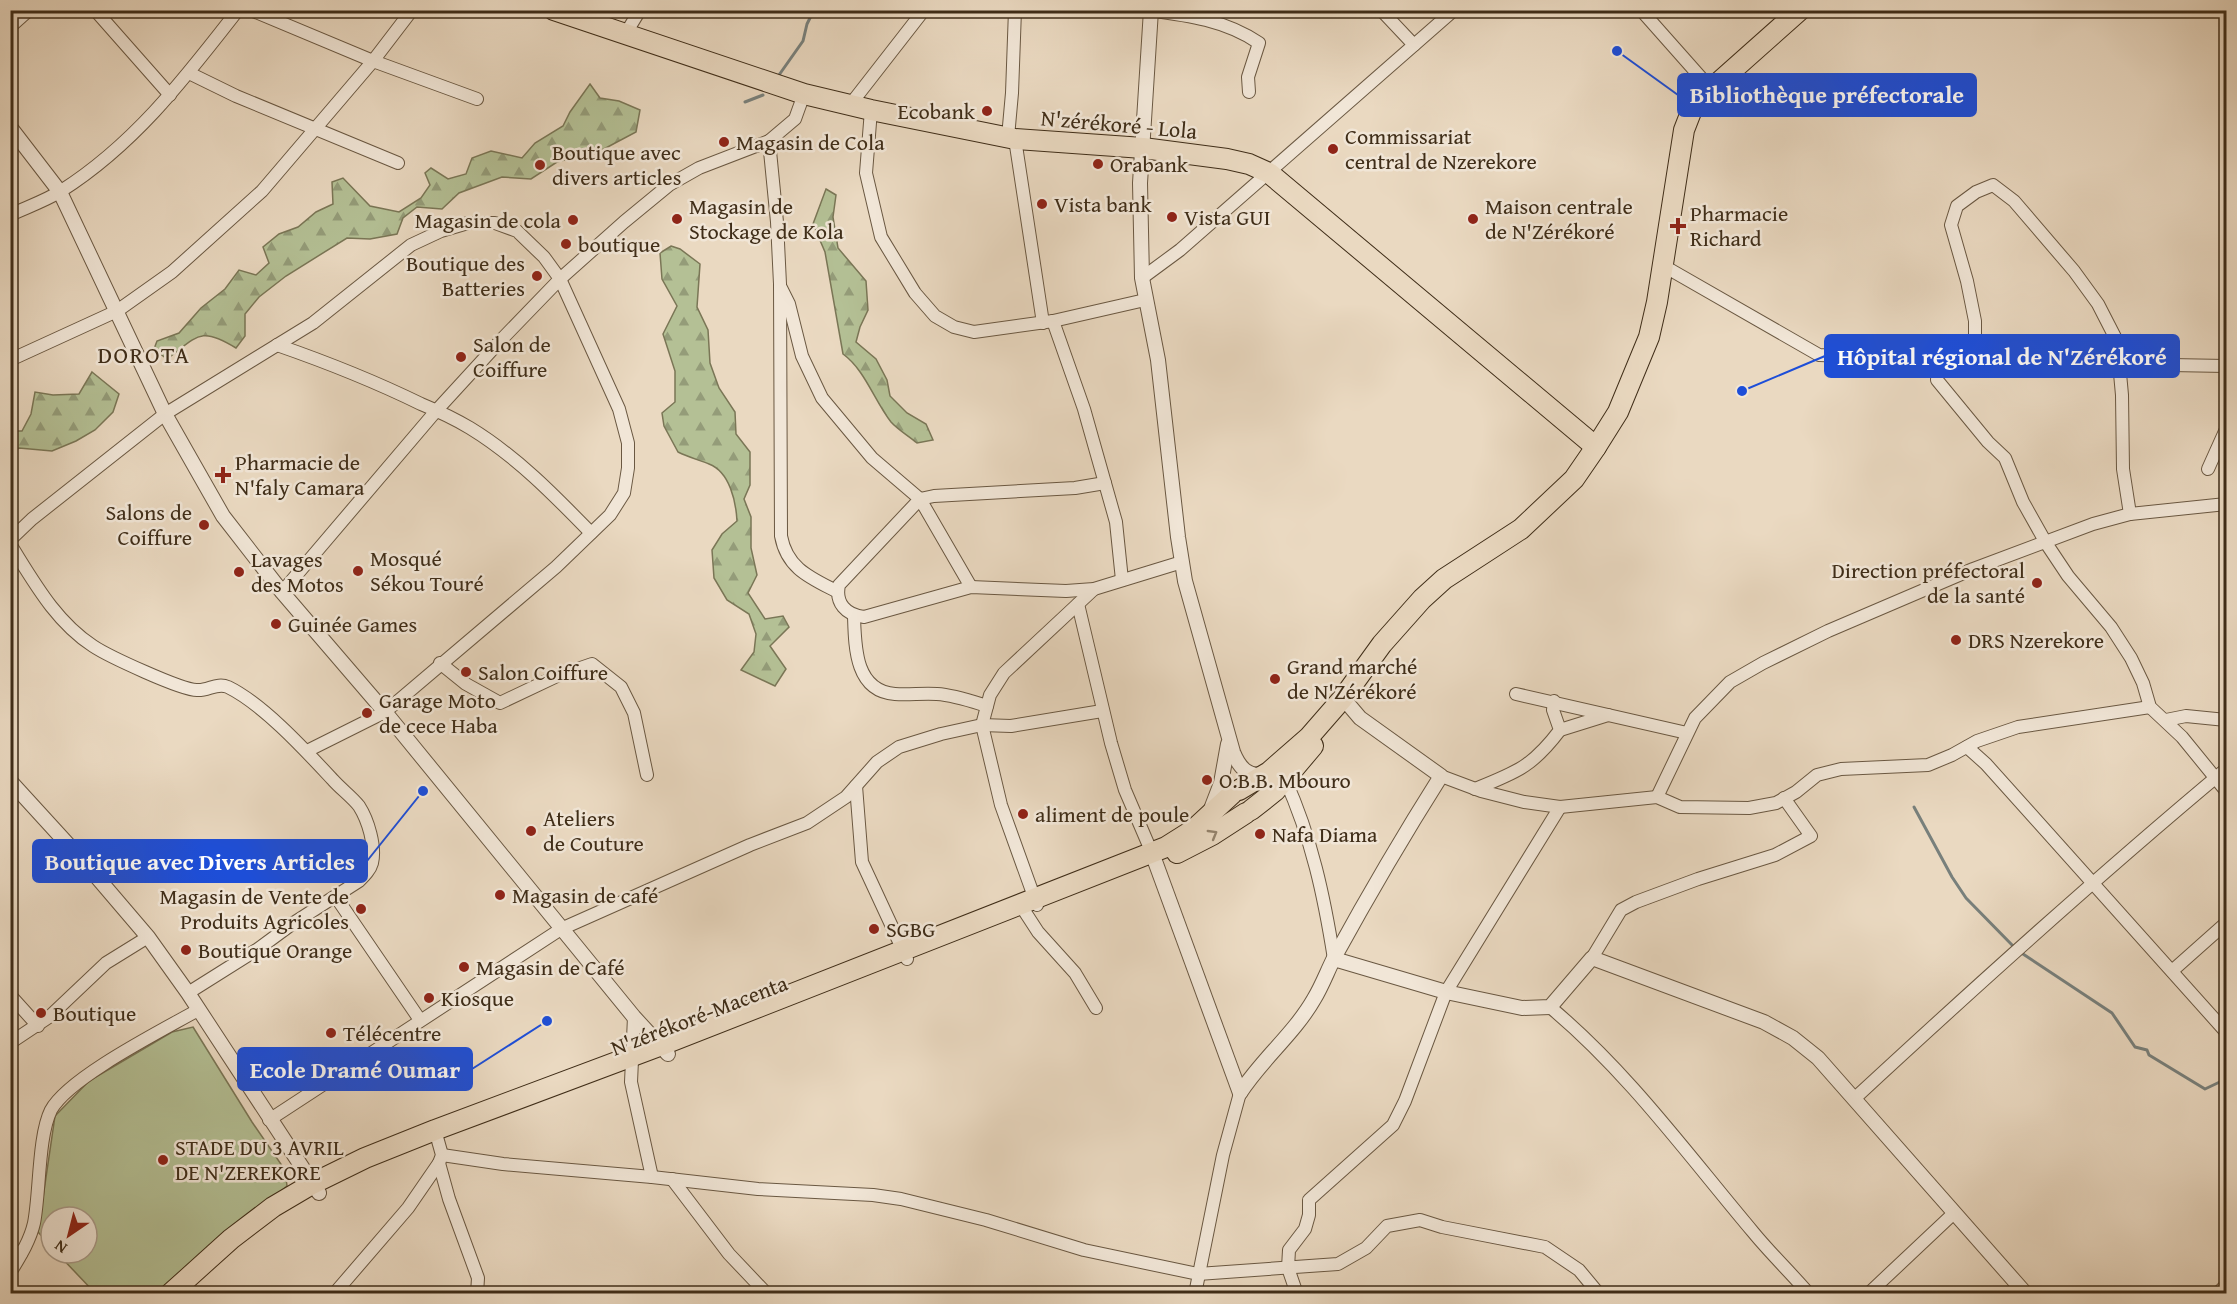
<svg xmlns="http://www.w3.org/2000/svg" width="2237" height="1304" font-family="'Gentium Book Plus',serif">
	<defs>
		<pattern id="forest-firs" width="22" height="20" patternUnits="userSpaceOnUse" patternTransform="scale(1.5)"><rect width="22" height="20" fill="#b4c095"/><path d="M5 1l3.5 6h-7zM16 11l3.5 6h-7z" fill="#949c79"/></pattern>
	</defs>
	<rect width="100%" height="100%" fill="#ead9c1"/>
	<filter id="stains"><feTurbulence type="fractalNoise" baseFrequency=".00333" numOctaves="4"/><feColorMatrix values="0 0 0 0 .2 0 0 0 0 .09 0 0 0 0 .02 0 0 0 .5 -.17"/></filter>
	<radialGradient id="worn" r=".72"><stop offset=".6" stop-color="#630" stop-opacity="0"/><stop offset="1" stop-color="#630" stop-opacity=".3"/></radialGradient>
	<g fill="url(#forest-firs)" stroke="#7a7656" stroke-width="1.5">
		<path d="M590,84l10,14 19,3 21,9 -4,22 -34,18 -45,12 -26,17 -29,-2 -43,16 -17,16 -25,-2 -14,11 -6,16 -27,5 -23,-1 -61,38 -27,21 -14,17v22l-9,12c-36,-22 -38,-12 -69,11l-13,-10 3,-8 22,-8 22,-25 24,-19 14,-19 17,5 13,-12 -6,-16 16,-13 19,-7 18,-15 17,-8 -1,-22 11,-4 27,28 29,6 22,-14 9,-13 -5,-12 6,-5 17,11 18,-5 6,-16 19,-7 31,7 13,-15 28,-17 7,-14z"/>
		<path d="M826,189l10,6 -3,22 5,31 28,33 2,29 -8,17 -4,15 20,17 11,21 3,16 17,17 19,11 7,16 -16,3c-8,-7 -19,-13 -26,-21 -17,-22 -26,-52 -48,-68l-18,-102 -12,-28z"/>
		<path d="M671,246l9,3 20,15 -3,43 11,23 2,33 9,25 16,24 1,22 14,18v33l-6,14 7,18v31l6,27 -9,18 17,26 18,-3 6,11 -19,19 16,23 -11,17 -34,-16 13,-18 2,-18 -7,-20 -22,-14 -13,-22 -2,-28 10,-16 15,-13c-1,-19 -7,-49 -28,-57 -10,-4 -21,-7 -31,-12l-14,-26 -2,-13 13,-11v-31l-12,-37 14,-28 -15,-27 -2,-26z"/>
		<polygon points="92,372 119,394 113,412 95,430 76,441 52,451 19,448 11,453 11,431 22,431 31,414 35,392 53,395 79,394"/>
	</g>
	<polygon fill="#b4c095" stroke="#7a7656" stroke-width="1.5" points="193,1027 252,1122 285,1170 287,1186 159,1293 95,1293 57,1253 87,1253 87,1217 51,1217 51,1246 38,1232 55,1116 89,1081 172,1032"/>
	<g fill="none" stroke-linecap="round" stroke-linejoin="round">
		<g stroke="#78807c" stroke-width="3">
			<polyline points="779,75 803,41 807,24 814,10"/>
			<polyline points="745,102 763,95"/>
			<polyline points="1914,807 1952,877 1966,898 2015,948"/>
			<polyline points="2020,952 2112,1013 2135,1047 2147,1050 2149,1055 2205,1089 2226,1079"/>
		</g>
		<g stroke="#6a5842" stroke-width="14">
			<g id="minor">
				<polyline points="95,10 170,95"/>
				<polyline points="251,10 373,61 477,99"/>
				<path d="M1148,10c38,5 78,10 111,33l-11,34 1,15"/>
				<polyline points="1381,10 1414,45"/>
				<polyline points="1641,10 1711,89"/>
				<polyline points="10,27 29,10"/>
				<polyline points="626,33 640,10"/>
				<polyline points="189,73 236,96 398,163"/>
				<polyline points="850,105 924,10"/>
				<polyline points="871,110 866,173 881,237 915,293 935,316 954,327 974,332 1053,321 1145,300"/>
				<polyline points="1008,137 1012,93 1015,10"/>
				<polyline points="1015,139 1043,323"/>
				<path d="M769,141l8,81 3,62 1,252c6,33 30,42 57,56"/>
				<path d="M10,215c17,-8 35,-14 51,-24 74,-47 124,-113 177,-181"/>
				<polyline points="1662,265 1819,355 1925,359 1993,365 2060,363 2226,366"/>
				<polyline points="1142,278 1180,250 1454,10"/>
				<polyline points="781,288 789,304 802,356 822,398 872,458 920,499 971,587"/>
				<polyline points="1053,321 1084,409 1116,522 1122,580"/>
				<path d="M277,345c49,17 97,36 144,59 17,7 34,15 49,24 46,28 84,67 121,105"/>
				<polyline points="10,360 117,311 172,272 262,191 373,61 412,10"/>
				<polyline points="1938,360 1937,380 1988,442 2005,458 2023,502 2046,543 2068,576 2111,627 2131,658 2143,683 2150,707 2182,737 2226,791"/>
				<polyline points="1975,364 1975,321 1967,281 1951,225 1957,206 1976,192 1993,185 2014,201 2074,271 2098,304 2117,341 2122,395 2123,469 2130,514"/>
				<polyline points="2208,469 2226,429"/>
				<path d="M1105,483l-30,5 -141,8 -14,3 -81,86c-4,18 7,30 25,32l107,-30 95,4 28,-2 88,-27"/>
				<polyline points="10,540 32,519 165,414 313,323 411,245 441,231 468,223 495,223 517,231 544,257 560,279 619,409 628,443 628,468 624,493 610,515 556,567 385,712 307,751"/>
				<path d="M10,544c24,38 45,77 83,102 15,10 88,44 104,44 11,1 20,-8 31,-3 35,17 78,64 105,93 8,9 19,17 26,26 9,14 17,40 13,57 -2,7 -7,12 -13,18l-67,43 -34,25 -70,44"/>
				<polyline points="282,592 436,411 502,339 560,279 624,222 669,185 699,168 769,141 795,119 804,94"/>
				<polyline points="1078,604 1111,743 1125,790 1152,853"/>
				<path d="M854,616c1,31 1,75 41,78 14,1 28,-1 42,0 17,1 34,7 50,12"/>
				<polyline points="440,663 466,684 500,703 557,676 592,664 621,687 634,713 647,775"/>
				<polyline points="1516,694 1687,733"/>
				<polyline points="2166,720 2186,716 2226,720"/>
				<polyline points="1560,730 1608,715"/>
				<polyline points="1967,747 1986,764 2226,1032"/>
				<polyline points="1441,776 1481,791 1524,802 1560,807 1657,797 1680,807 1749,808 1776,803 1796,792 1817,775 1841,769 1928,765 1952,755 1977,741 2018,727 2150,707"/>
				<path d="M1285,779c27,60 39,117 49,180"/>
				<polyline points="856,786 862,862 907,959"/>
				<path d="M1475,789c42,-17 57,-22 85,-59l-7,-20 1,-9"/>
				<polyline points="1657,797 1695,718 1730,682 1763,663 1828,631 1973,569 2093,524 2130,514 2226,504"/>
				<polyline points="336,897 420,1020"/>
				<polyline points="1037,905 1001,805 982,725 990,695 1004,673 1094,589"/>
				<polyline points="1025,912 1038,932 1075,973 1096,1008"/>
				<polyline points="1592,958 1621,910 1636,902 1698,879 1775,855 1811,836 1784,798"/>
				<polyline points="2172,971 2226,923"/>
				<polyline points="10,995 38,1026"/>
				<path d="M1550,1007c78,65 138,148 203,225 18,22 38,41 56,62"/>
				<polyline points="634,1017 631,1082 652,1177"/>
				<polyline points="10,1043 49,1017 106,963 148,937"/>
				<path d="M1854,1099c122,-113 245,-224 372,-330"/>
				<polyline points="269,1120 561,929 750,845 807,823 846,797 877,762 899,747 941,734 982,725 1011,726 1102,711"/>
				<polyline points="442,1155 503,1164 652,1177 758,1189 873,1195 901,1199 986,1220 1084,1250 1198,1274 1338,1264 1366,1248 1387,1226 1420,1220 1442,1227 1545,1247 1579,1270 1599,1294"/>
				<polyline points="439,1163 449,1199 478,1278 477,1294"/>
				<polyline points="672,1179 729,1254 767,1294"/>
				<polyline points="10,1248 21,1254"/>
				<path d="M10,1273c9,-15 20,-32 24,-50 6,-30 4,-87 17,-113 18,-33 112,-80 147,-100"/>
				<polyline points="334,1294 408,1208 439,1163 442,1155 435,1130"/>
				<polyline points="1195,1294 1223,1155 1240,1093"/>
				<polyline points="1297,1294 1288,1268 1289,1250 1305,1229 1309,1215 1309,1200 1393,1125 1405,1101 1446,992 1560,807"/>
				<polyline points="1868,1294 1954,1213"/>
				<polyline points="2217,1294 2226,1285"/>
			</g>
		</g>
		<g stroke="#6a5842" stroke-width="16">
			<g id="tertiary">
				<path d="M1151,10l-11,173 2,95 16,82 20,177 7,44 48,171c6,15 15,26 32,22"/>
				<polyline points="10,127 60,192 165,414 223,516 282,592 385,712 634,1017 668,1054"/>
				<polyline points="10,781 84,862 148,937 188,993 319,1193"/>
				<polyline points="1211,809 1221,783 1228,744"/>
				<polyline points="1152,853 1240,1093"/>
				<polyline points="1334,959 1446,992 1522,1008 1550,1007 1592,958 1764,1022 1793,1038 1818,1058 2026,1294"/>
				<path d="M1240,1093c21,-33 54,-59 74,-94 8,-13 13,-27 20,-41 34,-62 69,-122 107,-182l-81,-58 -17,-20"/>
			</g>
		</g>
		<g stroke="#3f2d18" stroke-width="22">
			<g id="trunk">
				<polyline points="554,10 804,94 871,110 1015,139 1143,148 1227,159 1249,164 1269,173 1596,447"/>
				<polyline points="1239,790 1269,772 1309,737 1343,698 1382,644 1422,599 1444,579 1521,529 1574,479 1596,447 1618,412 1649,337 1657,302 1684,130 1691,112 1700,99 1800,10"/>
				<polyline points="1251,810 1275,791 1313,746"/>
				<polyline points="1177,853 1212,835 1246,813"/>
				<polyline points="170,1294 231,1239 273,1207 312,1184 365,1158 435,1130 662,1045 1166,847 1193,830 1232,794"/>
			</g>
		</g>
		<use href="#minor" stroke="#f1e6d7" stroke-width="12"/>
		<use href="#tertiary" stroke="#f1e6d7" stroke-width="14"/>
		<use href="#trunk" stroke="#ead9c1" stroke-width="20"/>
	</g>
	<defs><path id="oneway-chevron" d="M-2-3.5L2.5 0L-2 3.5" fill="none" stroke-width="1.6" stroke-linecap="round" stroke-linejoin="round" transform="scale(1.5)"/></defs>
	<use stroke="#94836c" href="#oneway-chevron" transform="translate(1213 834) rotate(-30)"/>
	<g fill="#8f2418" stroke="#f1e6d7" stroke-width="2">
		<circle cx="987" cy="111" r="6"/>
		<circle cx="724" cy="142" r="6"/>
		<circle cx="1333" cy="149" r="6"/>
		<circle cx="1098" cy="164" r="6"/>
		<circle cx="540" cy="165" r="6"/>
		<circle cx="1042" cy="204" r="6"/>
		<circle cx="1172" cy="217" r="6"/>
		<circle cx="677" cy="219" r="6"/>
		<circle cx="1473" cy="219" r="6"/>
		<circle cx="573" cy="220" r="6"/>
		<path d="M1675 217h6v6h6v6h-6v6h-6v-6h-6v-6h6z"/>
		<circle cx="566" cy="244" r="6"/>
		<circle cx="537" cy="276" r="6"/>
		<circle cx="461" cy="357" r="6"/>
		<path d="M220 466h6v6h6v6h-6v6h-6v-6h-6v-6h6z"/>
		<circle cx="204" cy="525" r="6"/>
		<circle cx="358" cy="571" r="6"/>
		<circle cx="239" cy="572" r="6"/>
		<circle cx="2037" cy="583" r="6"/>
		<circle cx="276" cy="624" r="6"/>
		<circle cx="1956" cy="640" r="6"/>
		<circle cx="466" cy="672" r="6"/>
		<circle cx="1275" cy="679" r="6"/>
		<circle cx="367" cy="713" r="6"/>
		<circle cx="1207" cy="780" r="6"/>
		<circle cx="1023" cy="814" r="6"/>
		<circle cx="531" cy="831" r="6"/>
		<circle cx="1260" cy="834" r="6"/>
		<circle cx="500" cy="895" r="6"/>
		<circle cx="361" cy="909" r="6"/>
		<circle cx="874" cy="929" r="6"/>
		<circle cx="186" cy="950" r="6"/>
		<circle cx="464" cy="967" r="6"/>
		<circle cx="429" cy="998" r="6"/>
		<circle cx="41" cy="1013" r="6"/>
		<circle cx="331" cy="1033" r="6"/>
		<circle cx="163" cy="1160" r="6"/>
	</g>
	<g text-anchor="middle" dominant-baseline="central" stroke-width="5" stroke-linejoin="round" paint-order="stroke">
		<g font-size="22" fill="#3f2d18" stroke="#f1e6d7" text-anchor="start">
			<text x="975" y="111" text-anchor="end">Ecobank</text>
			<text x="1345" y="136">Commissariat<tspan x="1345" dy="25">central de Nzerekore</tspan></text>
			<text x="736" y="142">Magasin de Cola</text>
			<text x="552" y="152">Boutique avec<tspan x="552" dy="25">divers articles</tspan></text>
			<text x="1110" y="164">Orabank</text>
			<text x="1054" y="204">Vista bank</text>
			<text x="689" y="206">Magasin de<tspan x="689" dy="25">Stockage de Kola</tspan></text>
			<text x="1485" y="206">Maison centrale<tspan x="1485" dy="25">de N'Zérékoré</tspan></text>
			<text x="1690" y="213">Pharmacie<tspan x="1690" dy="25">Richard</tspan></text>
			<text x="1184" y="217">Vista GUI</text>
			<text x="561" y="220" text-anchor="end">Magasin de cola</text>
			<text x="578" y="244">boutique</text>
			<text x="525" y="263" text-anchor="end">Boutique des<tspan x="525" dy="25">Batteries</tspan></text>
			<text x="473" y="344">Salon de<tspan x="473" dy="25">Coiffure</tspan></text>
			<text x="235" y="462">Pharmacie de<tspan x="235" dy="25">N'faly Camara</tspan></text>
			<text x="192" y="512" text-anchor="end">Salons de<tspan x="192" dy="25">Coiffure</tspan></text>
			<text x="370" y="558">Mosqué<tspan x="370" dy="25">Sékou Touré</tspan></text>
			<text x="251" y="559">Lavages<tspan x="251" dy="25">des Motos</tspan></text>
			<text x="2025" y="570" text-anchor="end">Direction préfectoral<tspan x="2025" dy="25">de la santé</tspan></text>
			<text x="288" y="624">Guinée Games</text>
			<text x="1968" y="640">DRS Nzerekore</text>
			<text x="1287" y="666">Grand marché<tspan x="1287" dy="25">de N'Zérékoré</tspan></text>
			<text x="478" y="672">Salon Coiffure</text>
			<text x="379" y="700">Garage Moto<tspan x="379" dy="25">de cece Haba</tspan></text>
			<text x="1219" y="780">O.B.B. Mbouro</text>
			<text x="1035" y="814">aliment de poule</text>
			<text x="543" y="818">Ateliers<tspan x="543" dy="25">de Couture</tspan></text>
			<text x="1272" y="834">Nafa Diama</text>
			<text x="512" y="895">Magasin de café</text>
			<text x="349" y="896" text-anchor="end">Magasin de Vente de<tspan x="349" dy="25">Produits Agricoles</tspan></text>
			<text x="886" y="929">SGBG</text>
			<text x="198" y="950">Boutique Orange</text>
			<text x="476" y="967">Magasin de Café</text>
			<text x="441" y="998">Kiosque</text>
			<text x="53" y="1013">Boutique</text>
			<text x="343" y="1033">Télécentre</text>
			<text x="175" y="1147">STADE DU 3 AVRIL<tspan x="175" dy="25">DE N'ZEREKORE</tspan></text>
		</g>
		<g font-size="22" fill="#3f2d18" stroke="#f1e6d7">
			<text transform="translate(1119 124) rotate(5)">N'zérékoré - Lola</text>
			<text transform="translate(699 1015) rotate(-21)">N'zérékoré-Macenta</text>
		</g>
		<g font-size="24" letter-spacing="1.5" fill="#3f2d18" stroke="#f1e6d7">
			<text x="144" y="354">DOROTA</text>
		</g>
	</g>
	<path fill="none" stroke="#1d4ed8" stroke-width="2" d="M1617 51L1678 95M1742 391L1825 356M423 791L367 861M547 1021L472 1069"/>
	<g fill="#1d4ed8" stroke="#f1e6d7" stroke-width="2">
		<circle cx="1617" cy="51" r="6"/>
		<circle cx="1742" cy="391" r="6"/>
		<circle cx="423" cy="791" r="6"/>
		<circle cx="547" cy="1021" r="6"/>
	</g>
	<g fill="#1d4ed8" stroke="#1d4ed8" stroke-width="2">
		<rect x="1678" y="74" width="298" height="42" rx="6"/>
		<rect x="1825" y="335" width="354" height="42" rx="6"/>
		<rect x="33" y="840" width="334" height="42" rx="6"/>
		<rect x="238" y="1048" width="234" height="42" rx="6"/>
	</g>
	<g font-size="24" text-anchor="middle" font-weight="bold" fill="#fff">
		<text x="1827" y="103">Bibliothèque préfectorale</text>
		<text x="2002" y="365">Hôpital régional de N'Zérékoré</text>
		<text x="200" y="870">Boutique avec Divers Articles</text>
		<text x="355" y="1078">Ecole Dramé Oumar</text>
	</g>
	<rect width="2237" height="1304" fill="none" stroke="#ead9c1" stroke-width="36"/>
	<rect x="12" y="12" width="2213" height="1280" fill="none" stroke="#3f2d18" stroke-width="3"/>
	<rect x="18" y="18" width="2201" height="1268" fill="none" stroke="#3f2d18" stroke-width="1.5"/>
	<g transform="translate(69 1235) rotate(215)"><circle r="28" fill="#f1e6d7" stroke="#aa9c8b" stroke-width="1.5"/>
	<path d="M0-4.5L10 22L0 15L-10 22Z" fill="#8f2418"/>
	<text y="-9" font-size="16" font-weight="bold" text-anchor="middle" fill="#3f2d18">N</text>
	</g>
	<rect width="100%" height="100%" filter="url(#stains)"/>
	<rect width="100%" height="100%" fill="url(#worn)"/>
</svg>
